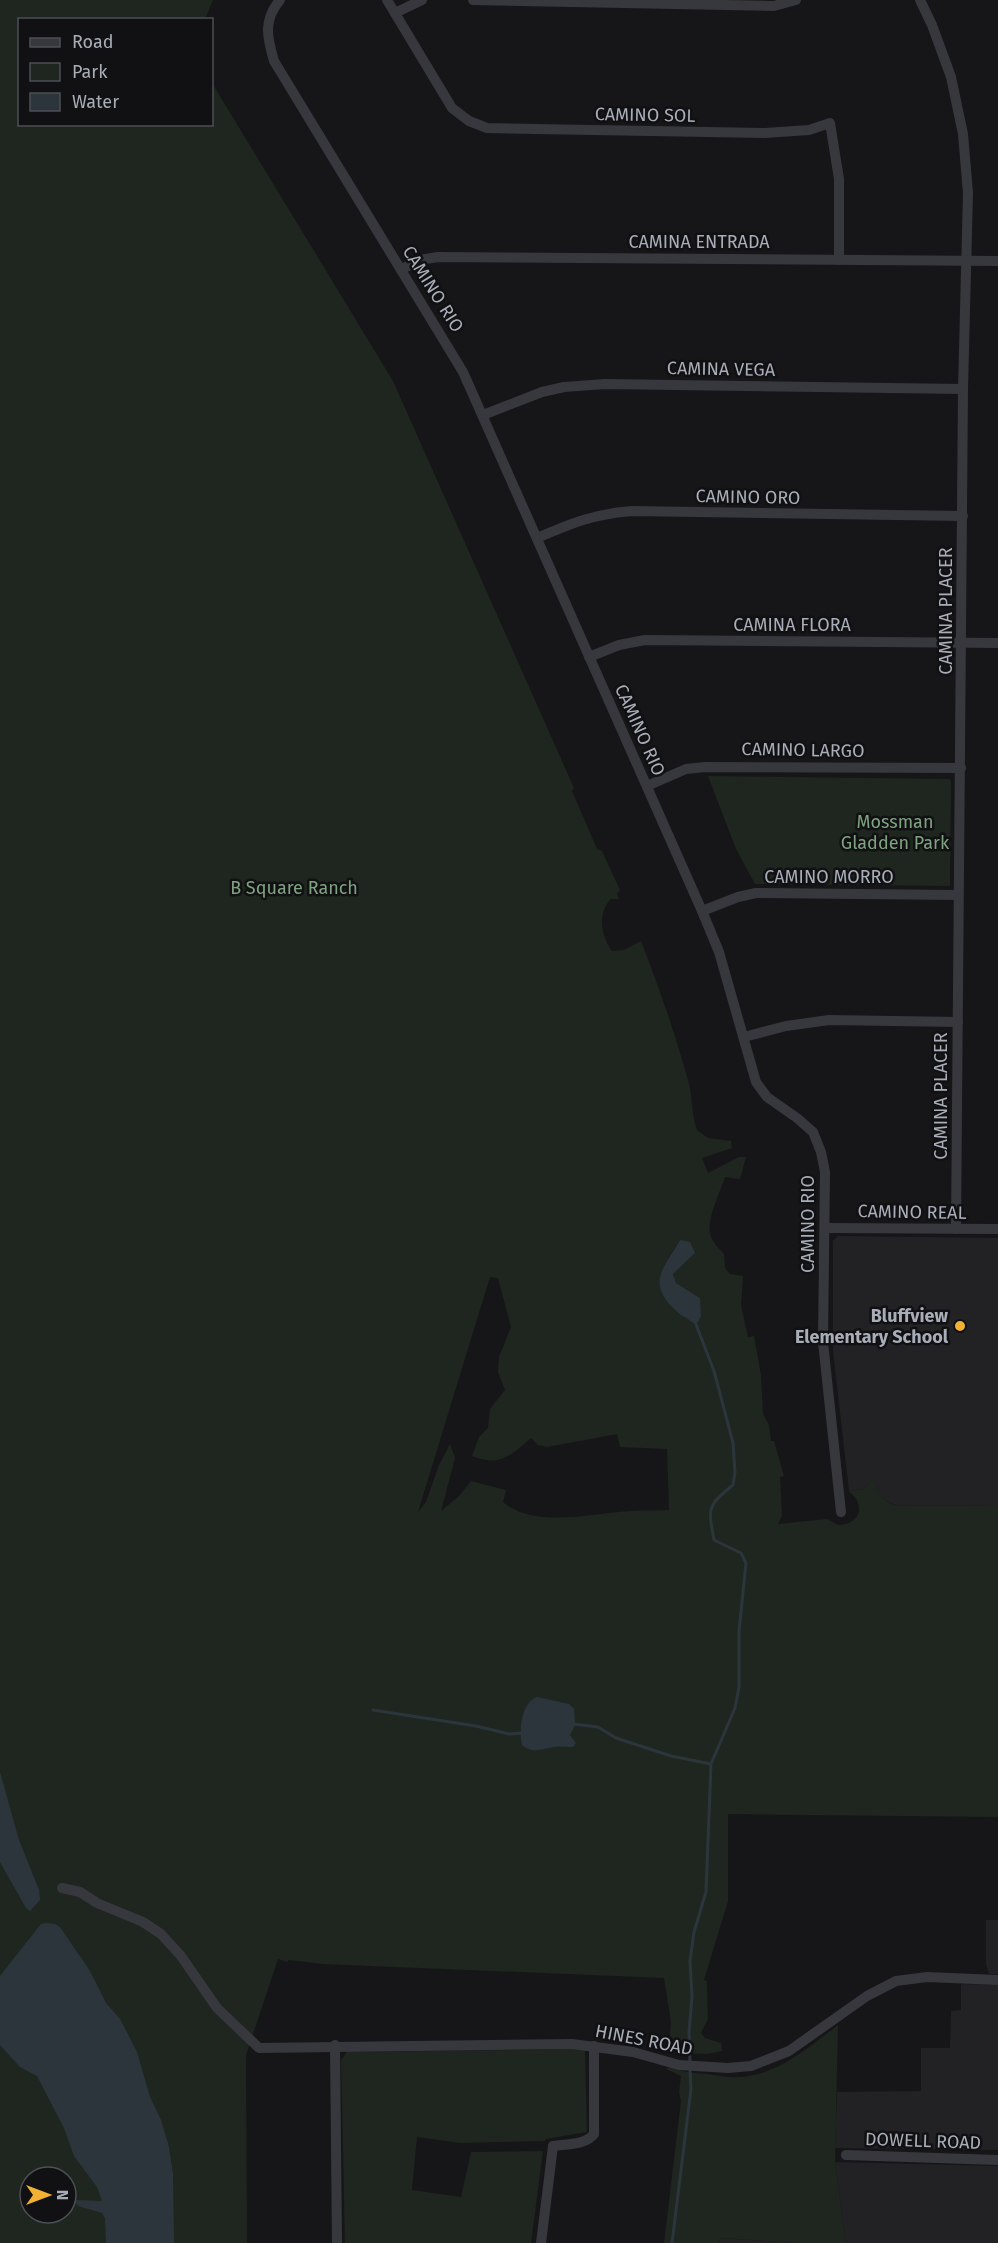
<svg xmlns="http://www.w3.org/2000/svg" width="998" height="2243" font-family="'Fira Sans',sans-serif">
	<rect width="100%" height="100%" fill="#161618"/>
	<g fill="#222225">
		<polygon points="838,1236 998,1238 998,1518 997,1505 897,1506 885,1500 879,1495 873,1481 863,1489 849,1491 833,1351 833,1241"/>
		<polygon points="986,1920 998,1920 998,1974 989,1974 986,1964"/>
		<polygon points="961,1984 998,1985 998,2150 835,2148 837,2092 921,2091 921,2048 950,2048 951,2011 961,2010"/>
		<polygon points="835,2162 998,2166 998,2243 846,2243"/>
		<polygon points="721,2238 798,2243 719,2243"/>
	</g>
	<g fill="#1e261f" fill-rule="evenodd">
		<path d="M0,0h213l-8,19 -185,1v104h192v-41l181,298 181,407 -2,3 25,58 5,2 18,39 -3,4 2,5h-8c-14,14 -10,37 1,52l12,-1 17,-9c18,46 34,92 47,139 5,17 3,34 9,50l11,8 23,3 1,7 -30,10 6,15 31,-16h7l-6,22 -15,-2c-5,16 -18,40 -15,57 2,8 9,14 14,20l1,14 5,6 13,2 -2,29 7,32 6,-1 7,39 2,39 6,11 2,16h3l10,35 -4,1 2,39 -4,8 49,-5 11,6c12,0 25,-8 20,-22 -1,-5 -6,-8 -9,-12l14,-2 10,-9c5,13 10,22 24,26l101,-1v312l-270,-3v87l-24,79 3,1 1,38 -7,14 4,5 16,5 1,8 -15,3 -30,-1 -2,-13 -5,-4 1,-14 -7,-44 -341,-14 -34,-4 -2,2 -9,-3 -32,96 1,188h-247zM680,1240l15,13 -22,21 3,9 24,15 -9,22c-9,-3 -16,-9 -22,-17 -20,-23 -2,-41 11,-63zM490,1277l8,1 13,49 -12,30 -1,15 7,18 -15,19 -2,19 -9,9 -7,19c28,11 38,0 59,-18l7,7 9,2 70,-13 3,13 47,2 2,61c-12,1 -25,0 -38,1 -38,2 -96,18 -128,-9l3,-12 -35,-9 -12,15 -18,15 14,-53 -5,-14 -11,21 -13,37 -8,10zM30,2177h36v36h-36z"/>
		<polygon points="708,776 949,779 951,782 950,886 755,884 736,849"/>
		<path d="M838,2025l-3,137 11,81h-48l-77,-5 -2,5h-55l17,-142 -2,-9 2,-16 -15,-7 4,-2c12,5 24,6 37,7 14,2 28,5 42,2 33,-5 64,-32 89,-51z"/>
		<polygon points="585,2049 587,2132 546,2139 545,2141 460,2143 417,2137 412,2190 461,2197 471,2152 543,2151 531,2243 345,2243 341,2060 347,2052"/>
	</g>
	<g fill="#2c353c">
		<path d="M680,1240l10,2 5,11 -22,21 3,9 24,15 1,18 -5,9c-6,-6 -14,-8 -20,-14 -30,-28 -13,-42 4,-71z"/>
		<path d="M537,1697l32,7 5,5 1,16 -5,10 6,8 -3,4c-6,0 -13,-1 -19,0 -13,2 -21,7 -32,-2 -3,-15 -1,-42 15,-48z"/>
		<polygon points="0,1772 19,1840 39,1890 40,1900 30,1911 26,1908 0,1862"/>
		<polygon points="47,1923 55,1924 60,1927 90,1971 106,2003 120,2019 137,2052 150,2097 161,2120 169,2147 173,2174 174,2243 106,2243 105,2218 102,2213 78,2206 74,2200 102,2201 97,2187 74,2156 64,2128 37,2076 20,2067 0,2045 0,1976 41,1924"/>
	</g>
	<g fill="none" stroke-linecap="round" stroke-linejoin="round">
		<g stroke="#2c353c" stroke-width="3">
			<polyline points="373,1710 476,1726 509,1734 524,1733"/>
			<polyline points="573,1724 598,1727 616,1738 671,1756 711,1764"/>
			<path d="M690,2062l-1,-30 3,-35 -2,-36 4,-29 12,-40 5,-128 24,-56 4,-21v-56l7,-68 -5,-10 -27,-13c-6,-32 -7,-34 19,-55l2,-13 -2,-29 -19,-72 -19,-49"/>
			<polyline points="672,2243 691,2089 690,2069"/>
		</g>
		<g stroke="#37383d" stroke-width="10">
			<path d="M280,0c-17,20 -13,37 -6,61l189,311 239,539 17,41 37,130 11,15 30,21 16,14 8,20 4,20 -2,170 18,170"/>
			<polyline points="387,0 452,108 469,121 487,128 765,133 809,130 830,123 839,179 839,260"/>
			<polyline points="473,0 774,6 796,0"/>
			<polyline points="920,0 932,25 951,77 963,134 968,193 963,389 956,1229"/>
			<polyline points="395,13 422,0"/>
			<polyline points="402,269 419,260 438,257 998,261"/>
			<polyline points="483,415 542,392 564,387 605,384 963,389"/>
			<path d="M537,538c35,-15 57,-24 95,-27l331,5"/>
			<polyline points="589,657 619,645 645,640 998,643"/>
			<polyline points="647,786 686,769 705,767 961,768"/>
			<polyline points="702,911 738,897 756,893 958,895"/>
			<polyline points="744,1037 786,1026 829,1020 958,1022"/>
			<polyline points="826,1228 998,1229"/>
			<polyline points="62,1888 80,1892 97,1903 143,1922 161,1934 181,1956 217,2008 259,2048 572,2044 633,2052 679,2065 728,2068 751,2066 789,2051 867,1996 896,1981 927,1977 998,1980"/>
			<polyline points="335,2045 337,2243"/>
			<polyline points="846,2155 998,2160"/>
			<path d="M541,2243l12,-97c13,-2 33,-1 41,-12v-88"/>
		</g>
	</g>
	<circle fill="#f2b134" stroke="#111113" stroke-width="2" cx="960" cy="1326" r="6"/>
	<g text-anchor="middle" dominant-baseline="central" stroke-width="5" stroke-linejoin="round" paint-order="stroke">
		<g font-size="18" fill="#a8adb8" stroke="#111113">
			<text transform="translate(645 115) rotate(1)">CAMINO SOL</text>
			<text x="699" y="242">CAMINA ENTRADA</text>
			<text transform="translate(433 289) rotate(58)">CAMINO RIO</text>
			<text transform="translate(721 369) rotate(1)">CAMINA VEGA</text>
			<text transform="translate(748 497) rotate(1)">CAMINO ORO</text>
			<text transform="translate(946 611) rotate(-90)">CAMINA PLACER</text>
			<text x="792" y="625">CAMINA FLORA</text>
			<text transform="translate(640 730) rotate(66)">CAMINO RIO</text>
			<text transform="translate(803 750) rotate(1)">CAMINO LARGO</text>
			<text x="829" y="877">CAMINO MORRO</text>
			<text transform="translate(941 1096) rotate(-90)">CAMINA PLACER</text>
			<text transform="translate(912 1212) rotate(1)">CAMINO REAL</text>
			<text transform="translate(808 1224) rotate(-90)">CAMINO RIO</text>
			<text transform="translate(644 2040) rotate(11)">HINES ROAD</text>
			<text transform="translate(923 2141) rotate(2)">DOWELL ROAD</text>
		</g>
		<g font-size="18" fill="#7fa381" stroke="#111113">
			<text x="895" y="822">Mossman<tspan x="895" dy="21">Gladden Park</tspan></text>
			<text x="294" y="888">B Square Ranch</text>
		</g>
		<g font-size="18" font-weight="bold" fill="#a8adb8" stroke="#111113" text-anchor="end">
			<text x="948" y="1316">Bluffview<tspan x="948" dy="21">Elementary School</tspan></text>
		</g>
	</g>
	<rect x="18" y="18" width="195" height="108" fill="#111113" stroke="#4d4f55" stroke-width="1.5"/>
	<rect x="30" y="38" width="30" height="9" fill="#37383d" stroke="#4d4f55" stroke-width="1.5"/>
	<text x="72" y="48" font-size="18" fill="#a8adb8">Road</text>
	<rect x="30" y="63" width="30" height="18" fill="#1e261f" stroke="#4d4f55" stroke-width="1.5"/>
	<text x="72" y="78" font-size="18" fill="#a8adb8">Park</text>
	<rect x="30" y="93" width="30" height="18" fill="#2c353c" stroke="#4d4f55" stroke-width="1.5"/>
	<text x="72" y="108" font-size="18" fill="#a8adb8">Water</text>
	<g transform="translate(48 2195) rotate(90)"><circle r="28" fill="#111113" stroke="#4d4f55" stroke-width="1.5"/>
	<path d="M0-4.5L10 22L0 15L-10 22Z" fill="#f2b134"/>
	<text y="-9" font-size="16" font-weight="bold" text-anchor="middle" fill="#a8adb8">N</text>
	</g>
</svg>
